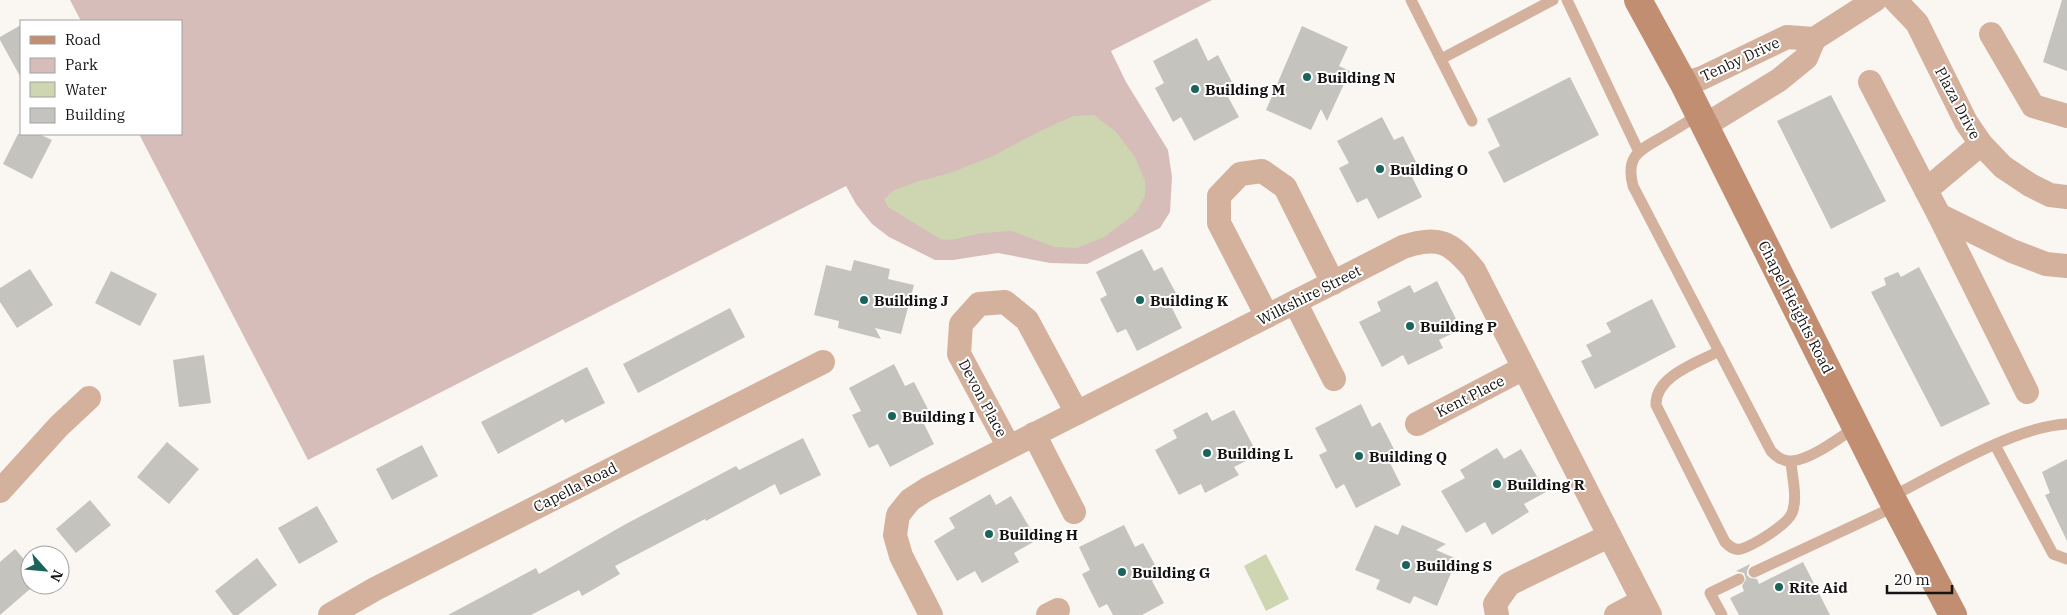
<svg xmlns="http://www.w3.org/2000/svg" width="2067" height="615" font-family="'IBM Plex Serif',serif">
	<rect width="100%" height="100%" fill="#faf7f3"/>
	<polygon fill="#d7bdb9" points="70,0 1212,0 1111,51 1126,82 1168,150 1172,177 1170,212 1160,228 1087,264 1050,263 998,253 953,260 935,260 889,237 872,224 856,204 846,186 308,460 139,134 181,134 181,21 81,21"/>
	<g fill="#ced5b1">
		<polygon points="1094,115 1116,132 1135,157 1145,181 1145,195 1138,209 1131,217 1104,237 1077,248 1055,247 1011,231 982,233 951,240 940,239 888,207 884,199 893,191 916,182 950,173 993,156 1038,132 1073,116"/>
		<polygon points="1266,554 1289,599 1266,611 1244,566"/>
	</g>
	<g fill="#c4c3be">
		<polygon points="2062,0 2067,0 2067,71 2043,62"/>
		<polygon points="21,25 21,78 0,40 0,37"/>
		<polygon points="1302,26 1348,47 1339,66 1350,71 1327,121 1321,109 1311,130 1266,110"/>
		<polygon points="1197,38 1208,61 1218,55 1236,90 1227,95 1239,117 1194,141 1181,117 1173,122 1155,88 1164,83 1153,61"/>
		<polygon points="1570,77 1599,135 1504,183 1488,152 1500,146 1487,119"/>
		<polygon points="1831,95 1886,201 1831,229 1777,121"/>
		<polygon points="1382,117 1394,140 1403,136 1420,170 1411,175 1422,197 1378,219 1367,198 1357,203 1339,168 1349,163 1337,141"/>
		<polygon points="18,134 39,134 52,140 32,179 3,164"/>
		<polygon points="1142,249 1154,271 1162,267 1180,301 1171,306 1182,328 1137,351 1126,329 1117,333 1100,299 1107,295 1096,272"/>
		<polygon points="854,260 890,269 888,279 914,285 901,334 875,328 881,339 838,328 839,321 814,315 826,265 851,271"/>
		<polygon points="1919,267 1990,404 1941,427 1871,292 1886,285 1884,278 1898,272 1901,277"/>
		<polygon points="30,269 53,305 17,328 0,302 0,288"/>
		<polygon points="111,271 157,294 140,326 95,303"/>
		<polygon points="1437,281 1461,329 1439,340 1443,348 1408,365 1403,355 1382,367 1359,322 1381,311 1377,302 1410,285 1414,293"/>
		<polygon points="1652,299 1676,347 1595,389 1581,361 1592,356 1586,345 1611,332 1606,323"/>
		<polygon points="730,308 745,337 638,393 623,364"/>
		<polygon points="204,355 211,403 179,407 173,360"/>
		<polygon points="894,364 905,386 914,382 932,417 923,422 934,444 890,467 878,444 869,448 852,415 861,411 849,388"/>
		<polygon points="587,367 605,403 565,423 563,419 498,454 481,422"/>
		<polygon points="1361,404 1372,427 1380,422 1398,457 1389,461 1401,485 1356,508 1344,484 1336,489 1319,455 1327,451 1315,428"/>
		<polygon points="1234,410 1258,455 1234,467 1239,475 1205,493 1201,484 1179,495 1155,450 1177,438 1173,430 1207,412 1212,421"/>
		<polygon points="803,438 821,475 780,495 775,484 706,521 705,519 615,566 620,574 582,596 579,590 531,615 448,615 536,568 539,574 624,525 736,466 739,470"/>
		<polygon points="167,442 199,469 169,504 137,477"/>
		<polygon points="422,445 438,476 392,500 376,469"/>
		<polygon points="1497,448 1504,459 1521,449 1546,492 1524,504 1529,512 1492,535 1485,522 1466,533 1441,491 1465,478 1460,470"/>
		<polygon points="2067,459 2067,541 2045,495 2050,493 2042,472"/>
		<polygon points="990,494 996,505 1011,496 1037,540 1014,553 1019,562 982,583 975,571 957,581 934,541 955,528 949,518"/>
		<polygon points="90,500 111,525 76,553 56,529"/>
		<polygon points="317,506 338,542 299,564 278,528"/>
		<polygon points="1124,525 1135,547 1143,543 1161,576 1152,581 1164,603 1142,615 1113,615 1107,604 1099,608 1082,574 1090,570 1079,547"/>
		<polygon points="1375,525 1398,535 1402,525 1446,544 1436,550 1457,559 1437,606 1414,596 1410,604 1376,589 1380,580 1355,570"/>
		<polygon points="15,549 30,566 30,589 0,615 0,562"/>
		<polygon points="257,558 277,585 238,615 233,615 215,591"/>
		<polygon points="1803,562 1830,615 1739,615 1730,598 1744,591 1742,586 1746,579 1744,573 1736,571 1750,564 1747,571 1747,575 1750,578 1757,579 1759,584"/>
	</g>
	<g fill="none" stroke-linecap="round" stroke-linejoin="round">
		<g stroke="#d4b19d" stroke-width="11">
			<polyline points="1411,0 1472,121"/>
			<polyline points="1567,0 1638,150"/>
			<polyline points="1441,59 1553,0"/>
			<path d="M1699,115c-12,7 -23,14 -35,21 -24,14 -39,19 -31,50l138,265c6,6 12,11 21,10 20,-2 47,-23 64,-34"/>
			<path d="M1719,351c-22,12 -64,25 -63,54l69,137c4,4 9,9 16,7 13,-4 46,-24 51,-36 6,-15 0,-36 -1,-51"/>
			<polyline points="1995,445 2053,554 2067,559"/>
			<path d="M1891,497c47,-24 125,-71 176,-73"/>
			<polyline points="1754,572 1896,506"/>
			<polyline points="1722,615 1710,593 1739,579"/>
		</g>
		<g stroke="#d4b19d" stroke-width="24">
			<polyline points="1895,0 1917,23 1966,122 1981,144 2003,167 2030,185 2050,195 2067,197"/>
			<polyline points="1991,34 2033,106 2067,116"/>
			<polyline points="1870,82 1926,190"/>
			<polyline points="1684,84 1702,78 1787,37 1814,39 1875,0"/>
			<polyline points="1704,126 1779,80 1806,58 1814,39"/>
			<polyline points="1981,144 1926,190 1939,215 2012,251 2046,264 2067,266"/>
			<polyline points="1939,215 2027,392"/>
			<polyline points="1295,302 1334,379"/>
			<polyline points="1267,316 1219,223 1219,196 1240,174 1262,171 1285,187 1333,283"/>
			<polyline points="1417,424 1524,368"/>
			<polyline points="1034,434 1074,512"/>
			<polyline points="1009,447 959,354 961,324 979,304 1005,302 1027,320 1077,413"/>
			<polyline points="0,491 59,426 89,398"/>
			<polyline points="330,615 375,589 823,362"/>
			<path d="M931,615l-30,-59 -6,-21 3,-20 12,-15 17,-11 476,-242c36,-12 48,-5 71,23l176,345"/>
			<polyline points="1048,615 1058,610"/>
			<polyline points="1497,615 1495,604 1509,584 1609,536"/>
			<polyline points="1616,615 1642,601"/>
		</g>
		<polyline stroke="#c18e71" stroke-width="28" points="1638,0 1684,84 1891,497 1953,615"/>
	</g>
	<g fill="#1a645c" stroke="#fff" stroke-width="2">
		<circle cx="1307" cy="77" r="5"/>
		<circle cx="1195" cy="89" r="5"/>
		<circle cx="1380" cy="169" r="5"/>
		<circle cx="864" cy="300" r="5"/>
		<circle cx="1140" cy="300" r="5"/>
		<circle cx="1410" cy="326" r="5"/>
		<circle cx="892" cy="416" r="5"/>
		<circle cx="1207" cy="453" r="5"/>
		<circle cx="1359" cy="456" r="5"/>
		<circle cx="1497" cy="484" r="5"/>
		<circle cx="989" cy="534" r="5"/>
		<circle cx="1406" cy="565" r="5"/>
		<circle cx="1122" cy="572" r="5"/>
		<circle cx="1779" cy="587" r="5"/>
	</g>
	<g text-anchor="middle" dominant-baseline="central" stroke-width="4" stroke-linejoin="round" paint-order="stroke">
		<g font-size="15" fill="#161413" stroke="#fff">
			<text transform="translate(1740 59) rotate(-25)">Tenby Drive</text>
			<text transform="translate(1958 103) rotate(62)">Plaza Drive</text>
			<text transform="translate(1309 295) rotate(-27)">Wilkshire Street</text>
			<text transform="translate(1796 307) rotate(63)">Chapel Heights Road</text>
			<text transform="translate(1470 396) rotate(-27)">Kent Place</text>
			<text transform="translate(983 398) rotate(62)">Devon Place</text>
			<text transform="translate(575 487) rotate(-27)">Capella Road</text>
		</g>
		<g font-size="15" font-weight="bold" fill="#161413" stroke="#fff" text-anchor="start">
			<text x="1317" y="77">Building N</text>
			<text x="1205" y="89">Building M</text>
			<text x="1390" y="169">Building O</text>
			<text x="874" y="300">Building J</text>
			<text x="1150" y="300">Building K</text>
			<text x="1420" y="326">Building P</text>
			<text x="902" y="416">Building I</text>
			<text x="1217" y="453">Building L</text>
			<text x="1369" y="456">Building Q</text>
			<text x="1507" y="484">Building R</text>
			<text x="999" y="534">Building H</text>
			<text x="1416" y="565">Building S</text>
			<text x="1132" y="572">Building G</text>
			<text x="1789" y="587">Rite Aid</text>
		</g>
	</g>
	<rect x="20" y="20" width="162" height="115" fill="#ffffff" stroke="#a2a1a1"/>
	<rect x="30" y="36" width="25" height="8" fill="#c18e71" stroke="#a2a1a1"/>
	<text x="65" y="45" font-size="15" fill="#161413">Road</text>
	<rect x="30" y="58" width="25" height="15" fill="#d7bdb9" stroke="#a2a1a1"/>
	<text x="65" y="70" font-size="15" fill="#161413">Park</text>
	<rect x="30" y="82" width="25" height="15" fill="#ced5b1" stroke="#a2a1a1"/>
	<text x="65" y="95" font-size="15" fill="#161413">Water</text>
	<rect x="30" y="108" width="25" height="15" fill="#c4c3be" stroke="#a2a1a1"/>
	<text x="65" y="120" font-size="15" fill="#161413">Building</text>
	<g transform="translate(45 570) rotate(117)"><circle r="24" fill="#ffffff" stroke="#a2a1a1"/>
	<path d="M0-4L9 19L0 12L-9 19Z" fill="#1a645c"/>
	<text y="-8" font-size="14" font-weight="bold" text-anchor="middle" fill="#161413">N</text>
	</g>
	<path d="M1887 585v8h65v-8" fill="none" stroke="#161413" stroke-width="2.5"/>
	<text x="1894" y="585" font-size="15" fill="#161413" stroke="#ffffff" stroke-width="4" paint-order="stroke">20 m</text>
</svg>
